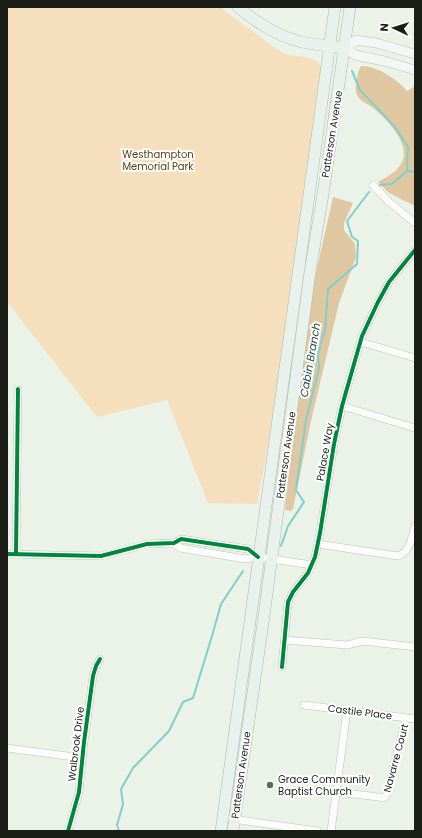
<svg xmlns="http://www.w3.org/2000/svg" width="422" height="838" font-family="Poppins,sans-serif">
	<rect width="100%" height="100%" fill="#ebf2e7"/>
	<path fill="#f5dfbc" d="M7,7h214c12,11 24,19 37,28 9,7 18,15 28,19 13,4 34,0 36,17l-48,344 -17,89 -49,-1 -41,-103 -70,17 -90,-115z"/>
	<g fill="#dfc8a1">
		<path d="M361,66c16,0 36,13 46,25l8,-5v120l-26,-13 -11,-11c7,-4 15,-8 20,-14 19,-19 -12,-50 -26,-61 -4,-3 -10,-5 -13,-9 -6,-6 -2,-26 2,-32z"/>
		<polygon points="333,197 353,203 344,223 344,230 355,244 356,257 339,303 335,320 311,421 293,509 291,511 285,510 294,423 313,286"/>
	</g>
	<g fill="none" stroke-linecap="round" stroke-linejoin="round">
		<g stroke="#81cecb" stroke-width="2">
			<polyline points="352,71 360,90 395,127 408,147 407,171 392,184 380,185"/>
			<polyline points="407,171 415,172"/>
			<polyline points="281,546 288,526 304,502 296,490 306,420 319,368 318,354 325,330 328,289 357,264 358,241 352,237 347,221 369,192"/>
			<polyline points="119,831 117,825 123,804 121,789 133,768 169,731 183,702 193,698 212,636 221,604 243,571"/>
		</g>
		<g stroke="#bec3bb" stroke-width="8">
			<g id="minor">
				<polyline points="373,185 389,202 415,223"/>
				<polyline points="361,342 415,358"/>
				<polyline points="342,406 415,428"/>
				<polyline points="174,543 180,548 245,559 258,557 312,565"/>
				<path d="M318,544l80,12c12,-4 14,-19 17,-30"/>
				<polyline points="7,554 101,556 147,544 174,543 181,539 248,549 258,557"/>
				<polyline points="16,554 18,389"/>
				<polyline points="285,640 347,645 363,641 415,647"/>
				<polyline points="282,667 288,602 293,592 308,573 315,557 320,533 334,444 342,406 362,336 378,302 389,282 415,250"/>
				<polyline points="304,705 415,719"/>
				<polyline points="7,748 82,758"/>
				<polyline points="336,792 379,797 384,798 386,796 406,718"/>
				<polyline points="232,819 317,831"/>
				<polyline points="68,831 79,792 84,742 93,676 96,666 100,659"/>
				<polyline points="331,831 347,710"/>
			</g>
		</g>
		<g stroke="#bec3bb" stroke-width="10">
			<polyline id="secondary" points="415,54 376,43 356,40 345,48 355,55 384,61 415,70"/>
		</g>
		<g stroke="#a8b9ae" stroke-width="12">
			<g id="primary">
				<path d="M238,7c18,15 40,30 64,35 14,3 29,4 43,6"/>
				<polyline points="221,831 335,7"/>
				<polyline points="233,831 264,616 310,272 324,188 350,7"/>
			</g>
		</g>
		<use href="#minor" stroke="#fcfdfb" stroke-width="7"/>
		<use href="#secondary" stroke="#f3f7f4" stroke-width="9"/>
		<use href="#primary" stroke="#e8f1ec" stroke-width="11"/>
		<g stroke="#fff" stroke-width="6">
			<g id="cycleway">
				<polyline points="7,554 101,556 147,544 174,543 181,539 248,549 258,557"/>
				<polyline points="16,554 18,389"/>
				<polyline points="282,667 288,602 293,592 308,573 315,557 320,533 334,444 342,406 362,336 378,302 389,282 415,250"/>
				<polyline points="68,831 79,792 84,742 93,676 96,666 100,659"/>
			</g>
		</g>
		<use href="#cycleway" stroke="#00873e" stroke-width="4"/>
	</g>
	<circle fill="#636860" stroke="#fff" stroke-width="1.5" cx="270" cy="785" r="4"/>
	<g text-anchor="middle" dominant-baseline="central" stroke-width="4" stroke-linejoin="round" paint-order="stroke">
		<g font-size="10" fill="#1a1e17" stroke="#fff">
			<text transform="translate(332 134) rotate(-81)">Patterson Avenue</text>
			<text transform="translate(325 452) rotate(-80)">Palace Way</text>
			<text transform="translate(286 455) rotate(-82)">Patterson Avenue</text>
			<text transform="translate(360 712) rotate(7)">Castile Place</text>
			<text transform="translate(76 744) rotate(-83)">Walbrook Drive</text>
			<text transform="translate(396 758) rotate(-75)">Navarre Court</text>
			<text transform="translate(241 775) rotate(-82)">Patterson Avenue</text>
		</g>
		<g font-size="10" fill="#5d3d0a" stroke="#fff">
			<text x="158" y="154">Westhampton<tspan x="158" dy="12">Memorial Park</tspan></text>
		</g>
		<g font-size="10" fill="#1a1e17" stroke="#fff" text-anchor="start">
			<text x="278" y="779">Grace Community<tspan x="278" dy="12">Baptist Church</tspan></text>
		</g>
		<g font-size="11" font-style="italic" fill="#1d4d4d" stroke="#fff">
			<text transform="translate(310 360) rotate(-80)">Cabin Branch</text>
		</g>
	</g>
	<rect width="422" height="838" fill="none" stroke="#1a1e17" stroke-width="16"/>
	<g transform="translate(394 28) rotate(274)" stroke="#ffffff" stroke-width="3" paint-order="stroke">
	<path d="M0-3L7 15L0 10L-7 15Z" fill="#1a1e17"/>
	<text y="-6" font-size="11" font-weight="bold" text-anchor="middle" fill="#1a1e17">N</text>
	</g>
</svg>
